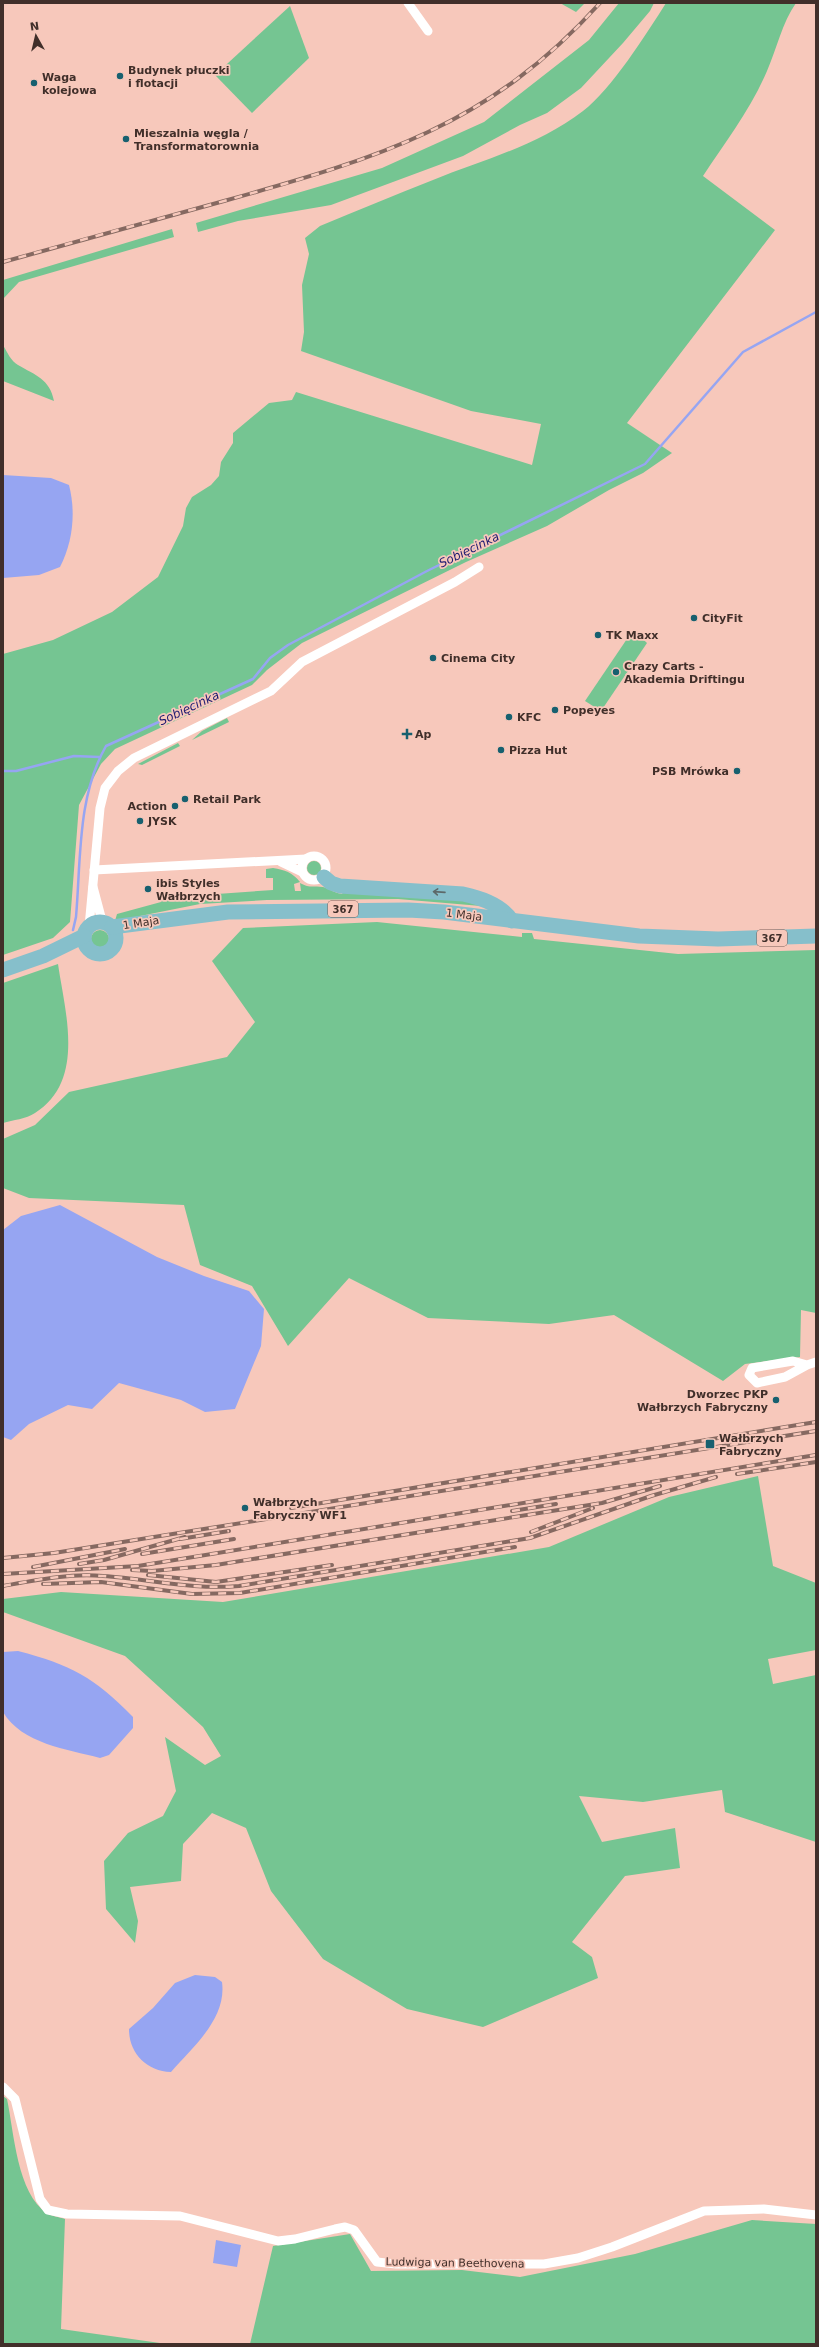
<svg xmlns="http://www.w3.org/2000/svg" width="819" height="2347" font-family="'DejaVu Sans',sans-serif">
	<rect width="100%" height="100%" fill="#f7c8bb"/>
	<g fill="#75c592">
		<polygon points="560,3 585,3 576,12"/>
		<polygon points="619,3 654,3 650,11 623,43 581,88 547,113 520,125 463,156 331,205 238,221 198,232 196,223 382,168 484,122 589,40"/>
		<path d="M666,3h130c-14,20 -19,45 -29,68 -16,38 -41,70 -64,105l72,54 -148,193 45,30 -29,20 -34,17 -62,36 -81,36 -164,81 -35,27 -15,15 -137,64 -14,15 -22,41 -9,117 -17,16 -50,17v-301l50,-14 59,-28 46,-35 25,-51 3,-18 6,-11 19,-12 8,-9 2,-14 12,-19v-10l36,-30 23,-3 4,-8 236,73 9,-41 -70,-13 -170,-60 3,-19 -2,-47 7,-31 -4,-16 15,-12c38,-16 75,-31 113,-46 52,-21 104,-34 150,-69 28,-21 64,-78 83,-108z"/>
		<polygon points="290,6 309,58 252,113 215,75"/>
		<polygon points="172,229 174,237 19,282 3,299 3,280"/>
		<path d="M3,345c4,7 8,16 15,20 17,10 32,14 36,36l-51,-20z"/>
		<polygon points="633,630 647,643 601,711 585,701"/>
		<polygon points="227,718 229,722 192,740 202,731"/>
		<polygon points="178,743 180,746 142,765 138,764"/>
		<circle cx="314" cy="868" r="7"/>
		<path d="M273,868c12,2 19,4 27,14l-6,2 1,7h6l-1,-8c11,6 14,2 23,4 7,2 11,6 19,7l2,-3 118,6 19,9 -83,-7 -131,1 -67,4 -85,17 2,-7 44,-12 -1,-4 113,-8v-12h-7v-9z"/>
		<polygon points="377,922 522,937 522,933 532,933 534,939 678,954 816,950 816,1313 801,1310 800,1357 745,1364 723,1381 614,1315 549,1324 428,1318 349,1278 288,1346 252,1286 200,1265 184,1205 29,1198 3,1188 3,1139 35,1125 69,1092 227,1057 255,1022 212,961 243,928"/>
		<circle cx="100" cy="939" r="9"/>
		<path d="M58,964c7,48 28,117 -23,149 -9,6 -22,7 -32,10v-140z"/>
		<polygon points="758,1476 773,1566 816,1583 816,1650 768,1659 773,1684 816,1675 816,1842 725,1812 722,1790 643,1802 579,1796 602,1842 675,1828 680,1868 625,1876 572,1942 592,1957 598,1978 483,2027 407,2009 323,1959 271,1891 246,1828 212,1813 183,1844 181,1881 130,1887 138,1921 135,1943 106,1909 104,1861 128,1833 163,1816 176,1791 165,1737 205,1765 221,1756 203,1727 125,1656 3,1612 3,1599 61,1592 223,1602 549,1547 669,1497"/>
		<path d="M3,2096l4,3c7,33 10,95 40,114 4,3 12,4 18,6l-4,110 106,15h-164z"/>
		<polygon points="752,2220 816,2224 816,2344 250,2344 273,2246 350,2234 371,2271 462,2270 520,2277 635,2254"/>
	</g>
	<g fill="#96a5f2">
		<path d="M3,475l48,3 18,7c7,27 4,57 -9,82l-21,8 -36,3z"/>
		<polygon points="60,1205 157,1257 204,1276 249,1291 264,1309 261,1346 235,1409 205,1412 181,1400 119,1383 92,1409 68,1405 29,1424 11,1440 3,1437 3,1230 21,1216"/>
		<path d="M18,1651c53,14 76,26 115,66v11l-24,27 -9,3c-33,-9 -78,-14 -97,-46v-60z"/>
		<path d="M195,1975l20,2 7,5c5,36 -29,65 -51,90 -25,-1 -42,-19 -42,-43l24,-21 22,-25z"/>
		<polygon points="216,2240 241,2245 237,2267 213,2263"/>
	</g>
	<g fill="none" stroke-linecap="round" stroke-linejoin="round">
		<g stroke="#96a5f2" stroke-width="2.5">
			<polyline points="3,771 16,771 74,756 99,757"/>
			<path d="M73,930l3,-13c5,-57 1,-120 30,-171l147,-67 17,-21 18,-13 139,-74 218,-107 98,-112 73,-40"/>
		</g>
		<g stroke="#fff" stroke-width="9">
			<polyline points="408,3 428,31"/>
			<circle cx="314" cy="868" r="12"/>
			<polyline points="281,862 302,872"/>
			<polyline points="94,870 306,859"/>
			<polyline points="93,887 101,917 107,924"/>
			<polyline points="89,927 100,808 105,788 118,771 134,758 271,691 302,662 455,582 479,567"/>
			<polyline points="807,1365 785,1377 757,1383 749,1375 752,1368 793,1361 807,1365 816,1362"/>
			<polyline points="3,2087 15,2099 40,2199 48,2210 67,2214 180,2216 278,2241 295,2239 335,2229 345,2227 354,2230 377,2262 396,2264 544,2264 578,2258 612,2247 704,2211 764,2209 816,2215"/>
		</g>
		<g stroke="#86bfcb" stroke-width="15">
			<path d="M324,877l7,6 9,3 123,8c19,4 39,11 49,27"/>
			<circle cx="100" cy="938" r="16"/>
			<polyline points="112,927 228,912 408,910 444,912 639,936 718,939 816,936"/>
			<polyline points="3,970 43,956 84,936"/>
		</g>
		<g stroke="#866961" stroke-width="4">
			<g id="rail">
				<path d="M3,262c74,-21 148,-41 221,-61 154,-43 265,-75 376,-198"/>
				<polyline points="737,1474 816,1462"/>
				<polyline points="291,1508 816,1422"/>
				<polyline points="512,1511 556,1504"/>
				<polyline points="531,1532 593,1508"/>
				<polyline points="180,1539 229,1531"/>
				<polyline points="142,1554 234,1539"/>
				<polyline points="3,1558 54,1553 816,1431"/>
				<polyline points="79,1564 104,1560 185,1537"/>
				<polyline points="33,1567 125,1549"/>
				<polyline points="132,1570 152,1571 216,1565 602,1503 660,1486"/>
				<polyline points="3,1574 138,1566 816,1455"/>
				<polyline points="148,1575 216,1582 332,1565"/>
				<polyline points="43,1584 101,1582 192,1594 240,1593 515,1547"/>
				<path d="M3,1586c33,-6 67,-13 100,-10 47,3 88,14 136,10l291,-48 121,-42 65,-19"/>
			</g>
		</g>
		<use href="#rail" stroke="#f7c8bb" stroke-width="2.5" stroke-dasharray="8" stroke-linecap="butt"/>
	</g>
	<defs><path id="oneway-shaft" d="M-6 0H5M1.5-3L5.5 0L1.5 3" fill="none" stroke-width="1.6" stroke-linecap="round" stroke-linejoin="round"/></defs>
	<use stroke="#5d696a" href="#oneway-shaft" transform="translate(439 892) rotate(-176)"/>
	<g fill="#17606f" stroke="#f7c8bb" stroke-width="1.5">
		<circle cx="120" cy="76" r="4"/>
		<circle cx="34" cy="83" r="4"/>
		<circle cx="126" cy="139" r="4"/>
		<circle cx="694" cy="618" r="4"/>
		<circle cx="598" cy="635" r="4"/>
		<circle cx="433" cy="658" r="4"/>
		<circle cx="616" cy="672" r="4"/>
		<circle cx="555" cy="710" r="4"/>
		<circle cx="509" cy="717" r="4"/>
		<path d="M405 728h4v4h4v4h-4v4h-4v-4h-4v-4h4z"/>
		<circle cx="501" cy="750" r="4"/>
		<circle cx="737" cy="771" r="4"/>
		<circle cx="185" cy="799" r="4"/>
		<circle cx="175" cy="806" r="4"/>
		<circle cx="140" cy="821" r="4"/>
		<circle cx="148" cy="889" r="4"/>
		<circle cx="776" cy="1400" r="4"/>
		<rect x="705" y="1439" width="10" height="10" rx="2"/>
		<circle cx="245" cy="1508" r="4"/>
	</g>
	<g text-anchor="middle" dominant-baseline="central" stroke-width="3.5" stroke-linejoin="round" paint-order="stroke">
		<g fill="#f7c8bb" stroke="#785d56" stroke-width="1">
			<rect x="328" y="901" width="30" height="16" rx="3"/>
			<rect x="757" y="930" width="30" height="16" rx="3"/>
		</g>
		<g font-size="10" font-weight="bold" fill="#412f2a">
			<text x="343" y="909">367</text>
			<text x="772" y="938">367</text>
		</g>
		<g font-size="11" font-weight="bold" fill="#412f2a" stroke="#f7c8bb" text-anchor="start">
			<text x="128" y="70">Budynek płuczki<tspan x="128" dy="13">i flotacji</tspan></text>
			<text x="42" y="77">Waga<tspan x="42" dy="13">kolejowa</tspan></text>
			<text x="134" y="133">Mieszalnia węgla /<tspan x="134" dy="13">Transformatorownia</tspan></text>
			<text x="702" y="618">CityFit</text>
			<text x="606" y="635">TK Maxx</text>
			<text x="441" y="658">Cinema City</text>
			<text x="624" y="666">Crazy Carts -<tspan x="624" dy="13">Akademia Driftingu</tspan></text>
			<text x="563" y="710">Popeyes</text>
			<text x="517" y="717">KFC</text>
			<text x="415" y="734">Ap</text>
			<text x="509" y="750">Pizza Hut</text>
			<text x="729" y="771" text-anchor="end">PSB Mrówka</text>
			<text x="193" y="799">Retail Park</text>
			<text x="167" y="806" text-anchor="end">Action</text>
			<text x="148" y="821">JYSK</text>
			<text x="156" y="883">ibis Styles<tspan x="156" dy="13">Wałbrzych</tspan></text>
			<text x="768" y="1394" text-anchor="end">Dworzec PKP<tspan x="768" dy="13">Wałbrzych Fabryczny</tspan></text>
			<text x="719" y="1438">Wałbrzych<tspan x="719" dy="13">Fabryczny</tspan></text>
			<text x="253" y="1502">Wałbrzych<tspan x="253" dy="13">Fabryczny WF1</tspan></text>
		</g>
		<g font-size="11" fill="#412f2a" stroke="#f7c8bb">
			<text transform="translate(464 915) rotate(7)">1 Maja</text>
			<text transform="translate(141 923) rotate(-9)">1 Maja</text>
			<text transform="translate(455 2263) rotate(1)">Ludwiga van Beethovena</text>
		</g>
		<g font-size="12" font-style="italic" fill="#1d1a70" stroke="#f7c8bb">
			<text transform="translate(469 550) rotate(-26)">Sobięcinka</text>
			<text transform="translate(189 708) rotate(-25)">Sobięcinka</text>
		</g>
	</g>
	<rect width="819" height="2347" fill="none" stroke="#412f2a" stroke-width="8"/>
	<g transform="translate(36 36) rotate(352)" stroke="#f7c8bb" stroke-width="3" paint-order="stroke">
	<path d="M0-3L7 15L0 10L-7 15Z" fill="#412f2a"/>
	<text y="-6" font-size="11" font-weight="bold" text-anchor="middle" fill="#412f2a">N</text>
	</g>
</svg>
